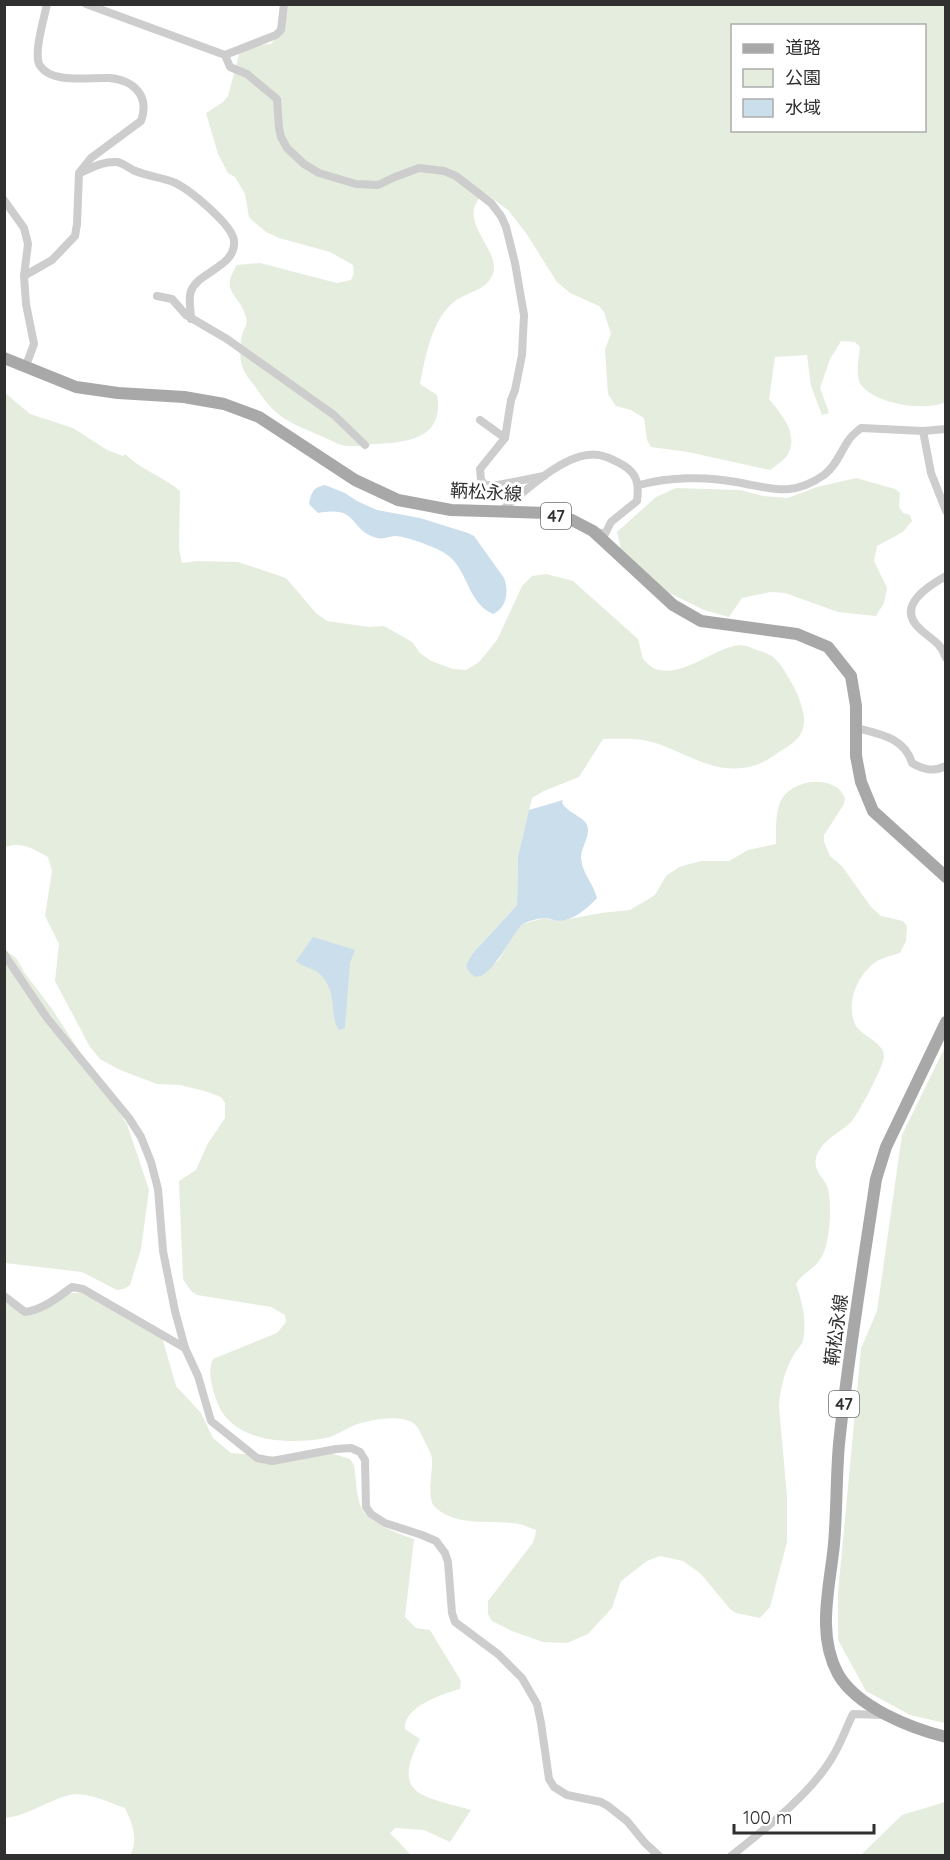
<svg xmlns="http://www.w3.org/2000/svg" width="950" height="1860" font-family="Quicksand,'Noto Sans JP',sans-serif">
	<rect width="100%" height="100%" fill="#fff"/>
	<g fill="#e5edde" fill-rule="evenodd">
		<path d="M279,5h666v397c-20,10 -69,2 -84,-17 -6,-8 -2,-28 -1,-38l-5,-5 -14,-1 -11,18 -10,29 9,25 -7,2 -11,-29 -4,-31 -32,2 -6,42c12,15 30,34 19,55 -3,6 -13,12 -18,16l-82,-18 -37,-5 -4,-7 -3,-22 -13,-8 -15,-4 -8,-12 -3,-45 6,-15 -7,-22 -5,-6 -29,-13 -13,-11 -31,-49 -18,-23 -23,-17c-34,27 20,58 7,83 -7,15 -25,16 -37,25 -23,17 -30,57 -35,83l17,11c8,43 -29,48 -63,49 -9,1 -19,3 -27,2 -9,-1 -18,-7 -26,-10 -35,-15 -45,-18 -67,-51 -4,-5 -10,-12 -12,-19 -3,-9 -2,-23 0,-31 2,-7 6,-11 4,-18 -7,-25 -27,-24 -9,-52l23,-2 77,20 14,-3 3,-7 -1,-8 -23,-13 -51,-14 -13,-6 -12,-10 -5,-5 -4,-23 -10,-17 -7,-4 -10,-19 -12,-41 17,-11 5,-6 13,-49 30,-3 10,-11 4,-14zM732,26h192v104h-192z"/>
		<path d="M4,392l26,22 43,14 34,22 16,6 2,-2c16,16 38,22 55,37l-1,58 3,14 15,-2 41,1 48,16 30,35 11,8 42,6 15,-1 28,16 8,11 11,8 22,8 13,1 13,-8 18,-22 25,-54 10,-10 14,-2 27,7 65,58 5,20c3,3 7,7 10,9 29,12 59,-20 87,-23 5,0 12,3 17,5 17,5 21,10 30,25 8,13 15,27 17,42 1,17 -7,24 -20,32 -9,5 -18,13 -28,16 -42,13 -69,-14 -108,-24 -15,-3 -30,-2 -45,-2l-24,38 -35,14 -12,7 -14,58 -1,49 -44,48 8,22 17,-14 19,-32 6,-5 21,-6 14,3 43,-8 29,-3 25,-15 11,-19 13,-9 22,-6h28l19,-11 28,-6c0,-14 -1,-36 7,-47 11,-15 38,-20 53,-10 4,2 7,7 9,11l-1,6 -20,31v7l6,14 12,10 29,41 10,9 22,5 4,5 -1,15 -6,12c-7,2 -15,4 -21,7 -20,11 -34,42 -24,64 5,12 30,18 29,33 -1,10 -26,58 -33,65 -12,12 -30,18 -35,36 -3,12 7,19 11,28 6,15 3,59 -6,72 -6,11 -19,15 -25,26 6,17 11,37 7,56 -1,6 -7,10 -10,16 -8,14 -13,33 -14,50l8,91v45l-17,65 -10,11 -24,-5 -6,-4 -29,-35 -18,-13 -23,-5 -13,5 -26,20 -9,27 -24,26 -21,9 -24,-1 -31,-11 -20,-10 -4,-7v-13l44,-57 3,-7 1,-7c-6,-2 -12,-5 -17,-6 -27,-5 -62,4 -84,-17 -9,-8 -2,-36 -3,-48 -1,-7 -6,-15 -9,-21 -3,-6 -5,-12 -10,-15 -14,-9 -44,-3 -58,2 -10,4 -19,11 -29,13 -38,7 -96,5 -110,-39 -4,-11 -9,-29 -3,-40l64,-26 9,-11 -1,-7 -14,-8 -74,-12 -6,-4 -8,-12 -4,-98 17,-11 11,-25 18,-27v-15l-4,-6 -16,-6 -25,-6 -23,-1 -37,-14 -20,-11 -10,-12 -35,-66 4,-37 -14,-28 7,-45 -4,-14c-14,-8 -27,-16 -43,-10z"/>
		<polygon points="856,478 895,489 900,493 899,507 903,513 910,515 912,521 903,532 877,546 874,561 887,588 884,603 876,616 838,612 785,593 770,592 742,598 729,617 704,610 661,589 622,554 617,532 656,497 676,488 740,490 763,496 788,498 817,487"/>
		<polygon points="4,949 17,959 24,972 52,1009 127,1124 149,1190 141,1249 130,1285 124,1289 117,1290 82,1272 5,1263"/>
		<polygon points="945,1047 945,1723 910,1715 866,1691 838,1640 838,1593 861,1349 877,1311 902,1135"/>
		<path d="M81,1293l21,7 60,37 14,49 25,27 12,25 18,15 49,4 50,-4 20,6 4,6c2,13 2,30 7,42 7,16 38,27 53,32l-9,78 11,11 14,2 31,51 -1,8c-18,5 -57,18 -55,40l15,10c-30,58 4,57 51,71l-21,32 -26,-12 -29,-2 -5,5 22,23 -282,-1c9,-15 2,-32 -5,-47 -18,-6 -40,-18 -59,-12 -21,6 -39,20 -61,22v-515c27,15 27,1 52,-8 7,-2 16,-2 24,-2z"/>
		<polygon points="945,1802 945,1855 861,1855 902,1815"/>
	</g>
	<g fill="#cbdeec">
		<path d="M325,485l20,8 12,8 20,9 43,8 48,15 6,3 30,42c5,13 3,30 -11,36 -25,-11 -24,-40 -43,-57 -8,-8 -44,-21 -55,-21 -6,0 -12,4 -18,2 -29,-8 -17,-33 -59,-25l-9,-9c2,-11 4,-17 16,-19z"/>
		<path d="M563,800l-1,3c6,10 22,14 25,22 4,12 -6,21 -6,33 1,15 12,25 16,40 -10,11 -23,22 -38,23 -5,0 -9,-3 -14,-3 -5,0 -17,3 -22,6 -10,5 -42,81 -57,41l7,-12 44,-48 1,-49 11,-46z"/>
		<path d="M313,937l42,13 -5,13 -5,65 -6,2c-11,-17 0,-35 -18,-55 -6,-7 -17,-7 -25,-14z"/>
	</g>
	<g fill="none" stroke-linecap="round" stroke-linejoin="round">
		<g stroke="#cdcdcd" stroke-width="8">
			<polyline points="86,4 225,55 276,35 281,30 284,4"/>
			<polyline points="225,55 230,67 247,74 277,99 279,128 281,137 287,148 304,164 319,173 356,184 378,185 395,177 419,168 444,171 456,176 491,203 501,216 506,227 515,263 524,315 522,355 515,390 511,400 505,438 480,469 481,480 485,485 498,485 544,476"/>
			<path d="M82,172c11,-5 22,-11 35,-10 6,1 10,5 16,8 13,6 27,7 40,12 15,6 60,43 61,59 2,26 -35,30 -43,50 -3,8 0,19 0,28"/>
			<polyline points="4,200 24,228 28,244 24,276 26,304 34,344 25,368"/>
			<path d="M24,276l28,-16 23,-24 2,-12 2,-51 12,-15 50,-37c9,-25 -7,-41 -32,-43 -18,-1 -59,7 -70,-14 -5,-13 5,-45 8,-60"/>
			<polyline points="157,296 172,299 186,315 227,339 334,415 365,445"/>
			<polyline points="480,420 505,438"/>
			<polyline points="923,431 931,473 946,511"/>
			<path d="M639,485c30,-8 66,-9 97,-3 35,6 55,16 88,-7 12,-9 16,-22 24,-34 3,-5 8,-9 13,-13l62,3 23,-2"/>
			<path d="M501,511c22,-18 58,-53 87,-56 13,-2 24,4 35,10 15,9 16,20 14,36l-26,21 -6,12 -8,-2"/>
			<path d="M946,576c-18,10 -50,30 -27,52 11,11 22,14 27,30"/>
			<path d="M857,728c23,6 48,10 55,35 12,7 21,9 34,3"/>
			<polyline points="4,954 47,1018 129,1118 141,1137 151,1162 158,1189 163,1251 175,1311 185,1348 198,1376 211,1421 257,1458 272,1461 336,1449 351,1448 360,1452 365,1460 366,1507 371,1514 385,1523 422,1535 436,1541 445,1553 448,1562 452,1613 455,1622 498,1654 522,1678 537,1704 541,1723 549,1779 554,1787 567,1795 601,1802 608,1806 627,1821 645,1843 659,1856"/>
			<path d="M4,1296l21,16c19,-3 32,-14 47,-25l11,2 102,59"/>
			<path d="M731,1856c34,-27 81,-63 102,-100 8,-13 13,-28 20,-42l31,1"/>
		</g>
		<g stroke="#a8a8a8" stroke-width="12">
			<polyline points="4,358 76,387 118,393 184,397 224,404 259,417 355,480 398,500 451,510 547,513 572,520 593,531 673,605 701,621 797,634 828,647 851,676 856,706 856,756 861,782 873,811 946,877"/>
			<path d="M946,1022l-60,125 -10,32c-13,88 -28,177 -37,265 -3,34 -2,67 -5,100 -4,43 -18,89 4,130 19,33 72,54 108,63"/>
		</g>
	</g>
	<g text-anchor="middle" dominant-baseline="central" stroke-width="6" stroke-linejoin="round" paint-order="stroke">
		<g fill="#fff" stroke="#6e6e6e" stroke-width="1.5">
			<rect x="541" y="503" width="30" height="26" rx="4.5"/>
			<rect x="829" y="1391" width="30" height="26" rx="4.5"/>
		</g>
		<g font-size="16" font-weight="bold" fill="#303030">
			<text x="556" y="516">47</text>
			<text x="844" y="1404">47</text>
		</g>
		<g font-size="18" fill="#303030" stroke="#fff">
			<text transform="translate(486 492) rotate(3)">鞆松永線</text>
			<text transform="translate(836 1330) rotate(-82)">鞆松永線</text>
		</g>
	</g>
	<rect width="950" height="1860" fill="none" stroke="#303030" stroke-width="12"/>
	<rect x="731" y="24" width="195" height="108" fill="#ffffff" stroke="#acacac" stroke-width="1.5"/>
	<rect x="743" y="44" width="30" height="9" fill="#a8a8a8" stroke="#acacac" stroke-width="1.5"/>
	<text x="785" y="54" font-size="18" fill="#303030">道路</text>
	<rect x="743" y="69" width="30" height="18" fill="#e5edde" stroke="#acacac" stroke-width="1.5"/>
	<text x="785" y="84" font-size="18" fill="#303030">公園</text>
	<rect x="743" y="99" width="30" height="18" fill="#cbdeec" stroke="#acacac" stroke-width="1.5"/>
	<text x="785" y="114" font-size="18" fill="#303030">水域</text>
	<path d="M734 1824v9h140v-9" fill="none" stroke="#303030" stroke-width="3"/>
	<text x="743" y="1824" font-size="18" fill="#303030" stroke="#ffffff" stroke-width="4.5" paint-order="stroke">100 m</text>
</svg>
